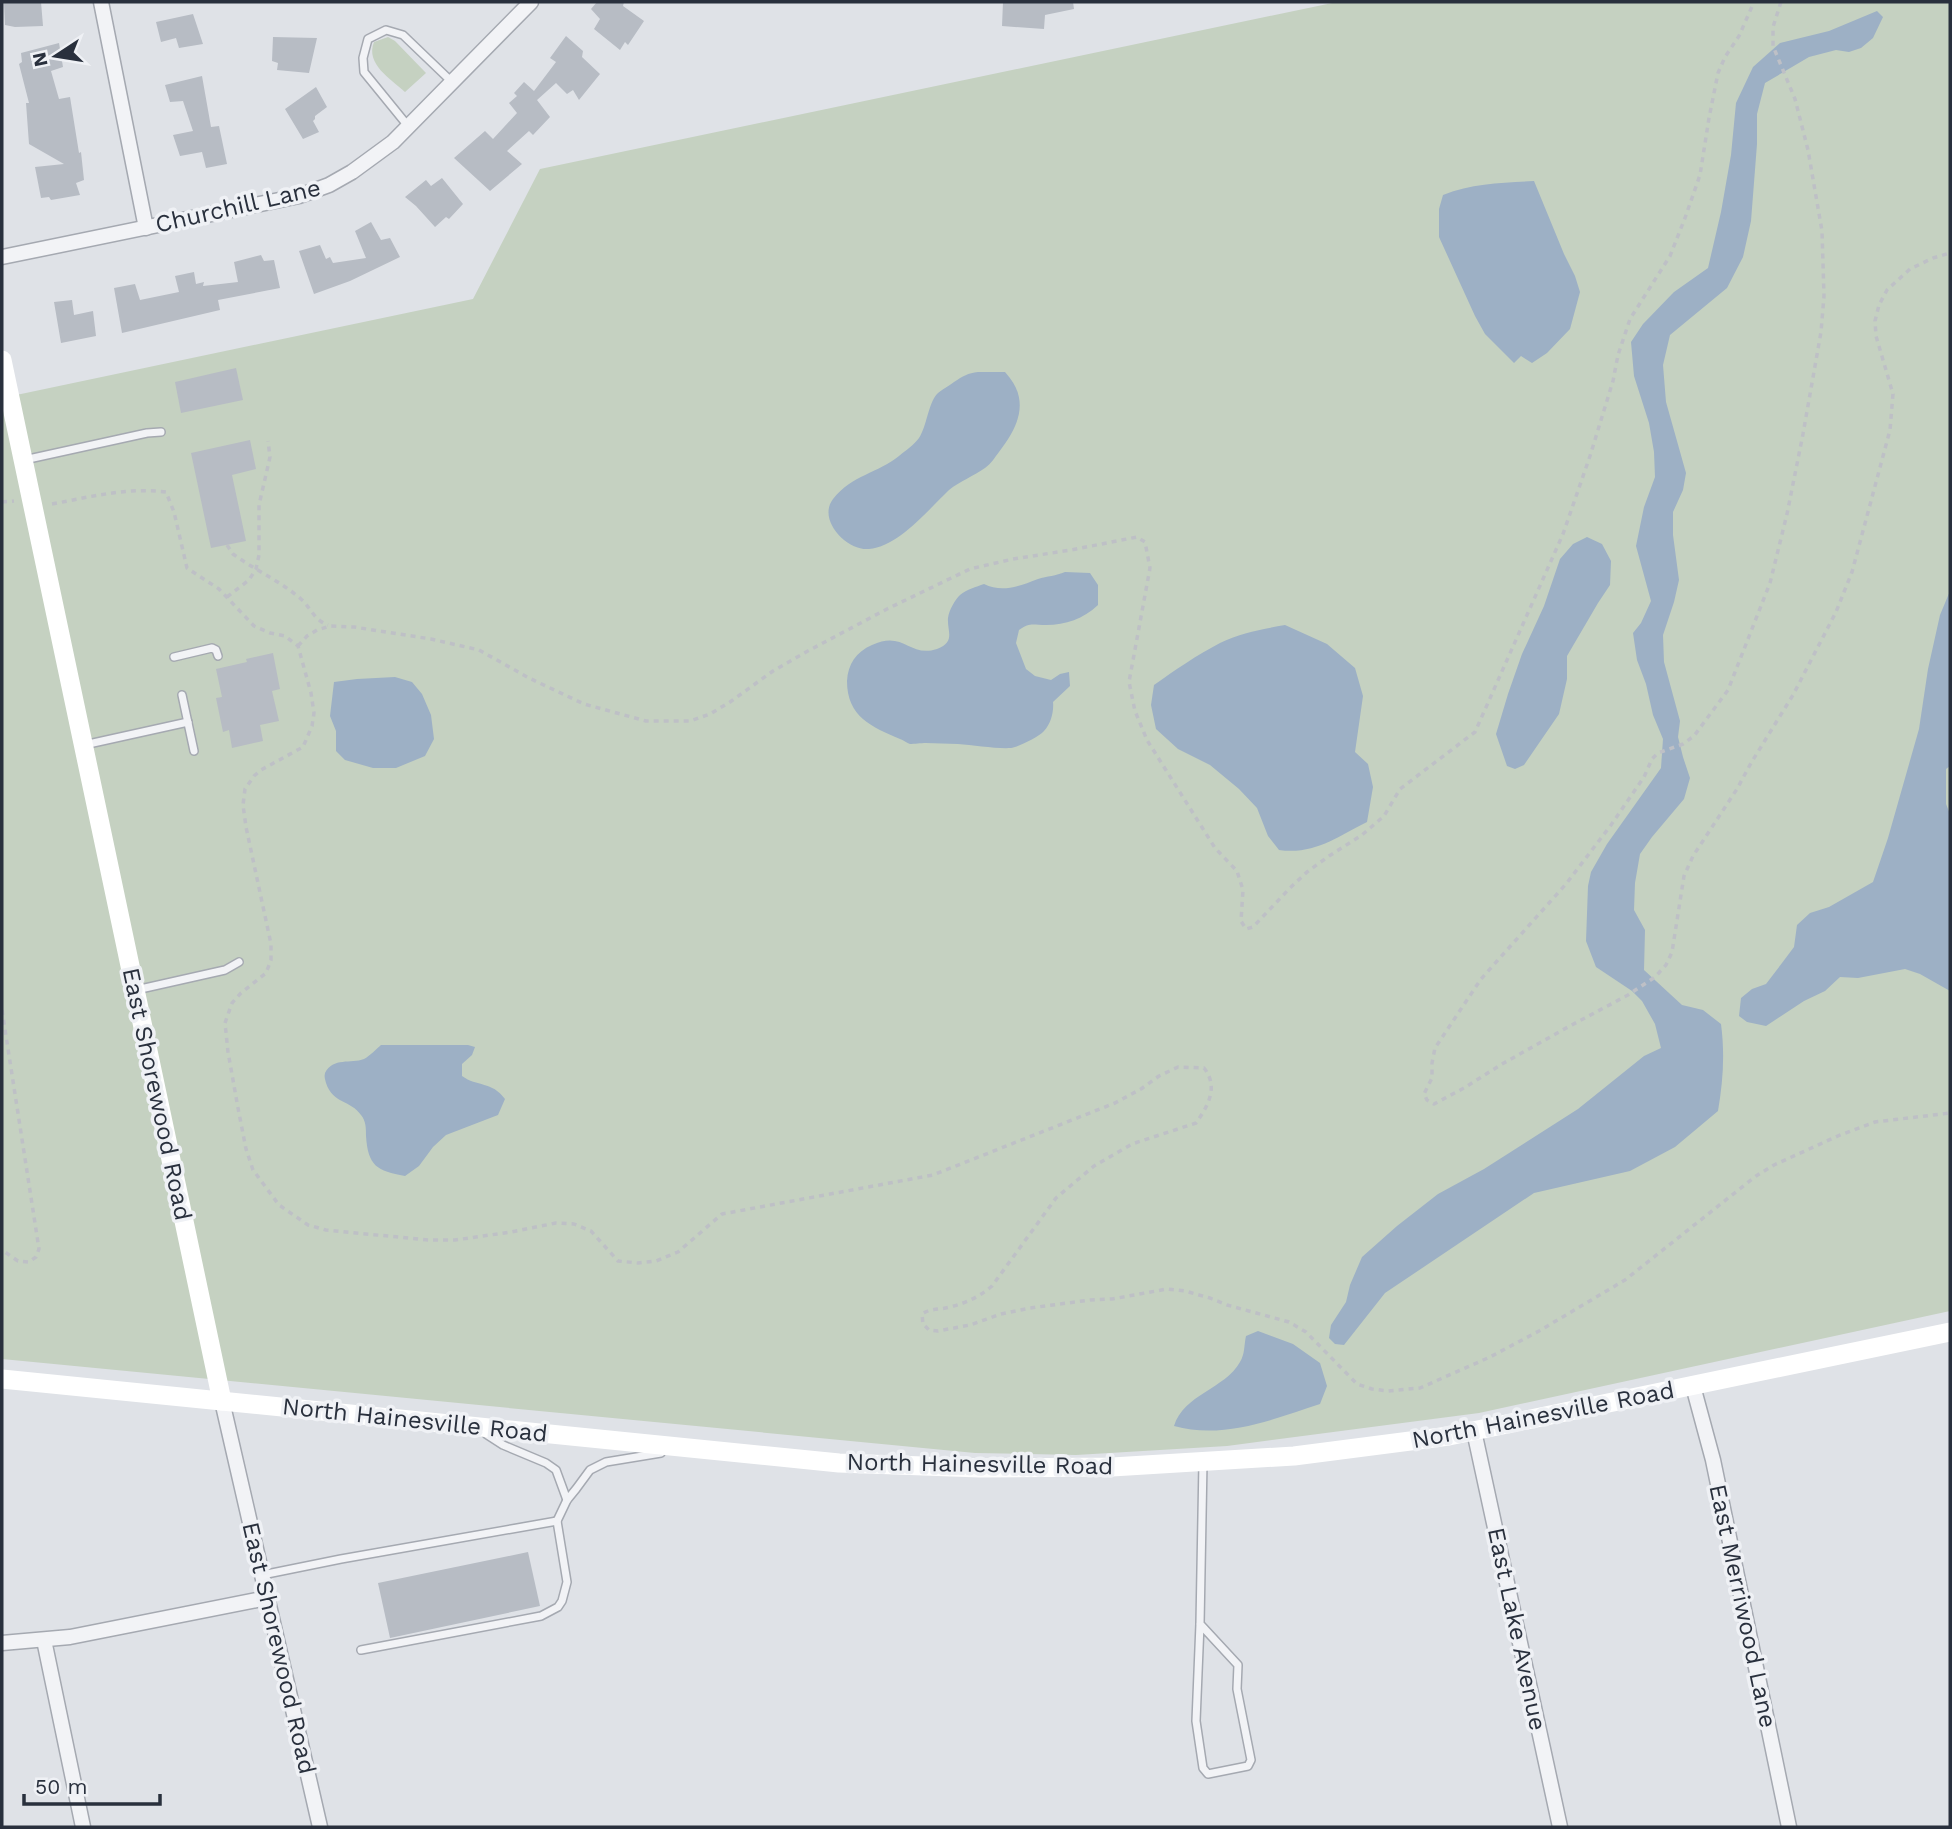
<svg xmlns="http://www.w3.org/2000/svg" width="1952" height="1829" font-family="'Work Sans',sans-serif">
	<rect width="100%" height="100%" fill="#dfe2e7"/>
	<g fill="#c5d1c1">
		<polygon points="1337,2 1950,2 1950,1311 1479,1413 1227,1446 1076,1455 975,1453 2,1359 2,398 473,299 540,169"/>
		<path d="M388,37l7,4 31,32 -21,19c-14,-13 -40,-28 -31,-50z"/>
	</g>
	<g fill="#9db0c5">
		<path d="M1877,11l6,6 -10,21 -12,10 -12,4 -13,-2 -27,7 -44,26 -8,31v30l-6,77 -8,36 -16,31 -57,47 -7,30 3,37 20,71 -3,17 -10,22v23l6,45 -5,22 -11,33 1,27 16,59 -2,16 5,20 7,21 -6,21 -32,38 -12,17 -5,29 -1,27 11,20 -1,40 38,35 21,5 18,14c4,30 2,58 -3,87l-43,36 -45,24 -96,22 -149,100 -41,52 -9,-1 -6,-6 2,-13 15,-23 4,-17 12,-28 35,-31 41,-32 46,-25 94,-60 66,-53 17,-8 -6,-24 -13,-23 -10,-10 -36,-24 -10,-26 2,-55 3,-14 16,-28 54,-76 2,-29 -10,-24 -7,-31 -9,-24 -4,-27 8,-10 10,-22 -15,-55 8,-39 11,-30 -1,-25 -5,-29 -15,-47 -3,-34 12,-18 31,-32 34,-24 13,-56 10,-57 5,-52 17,-36 27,-24 49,-12z"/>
		<path d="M1534,181l30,73 11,22 5,16 -10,37 -23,24 -15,10 -11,-7 -7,7 -29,-29 -10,-18 -36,-79v-28l4,-14c30,-12 60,-12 91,-14z"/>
		<path d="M978,372h27c25,27 15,53 -6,80 -4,5 -8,12 -14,16 -11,8 -25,13 -36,22 -20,19 -51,57 -80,59 -22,2 -52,-29 -36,-50 19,-24 45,-26 66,-43 6,-5 15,-11 20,-18 8,-12 9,-34 18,-44 4,-4 12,-8 17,-12 9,-6 14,-9 24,-10z"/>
		<polygon points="1587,537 1602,544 1611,561 1610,585 1598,603 1567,656 1567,679 1559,714 1524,765 1515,769 1507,766 1496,734 1508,694 1522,654 1544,606 1560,559 1573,544"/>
		<path d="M1065,572l25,1 8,12v20c-15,14 -32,20 -52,20 -13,0 -16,-3 -27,5l-3,13 10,26 9,7 16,4 9,-6 9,-2 1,14 -17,16c1,9 -2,22 -9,29 -5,6 -26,16 -33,17 -14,1 -38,-3 -53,-4 -11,0 -22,-1 -32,-1 -5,0 -12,1 -16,1 -3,-1 -7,-4 -10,-5 -28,-12 -53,-22 -53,-58 1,-17 9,-29 25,-36 32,-15 37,13 65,4 19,-7 10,-18 11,-31 1,-8 7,-18 12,-23 7,-6 16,-8 24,-11 18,9 36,2 54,-5 9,-3 18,-3 27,-7z"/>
		<polygon points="1950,591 1950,766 1946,769 1946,804 1950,814 1950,991 1920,974 1905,969 1858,978 1840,977 1825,991 1804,1001 1766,1026 1747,1022 1739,1016 1741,998 1752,989 1766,984 1782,963 1794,947 1797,925 1810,913 1829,907 1873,882 1888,838 1919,729 1928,669 1940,615"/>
		<path d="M1285,625l42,19 28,24 8,28 -8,56 13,12 5,23 -6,35c-30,15 -53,33 -88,28l-11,-14 -11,-28 -18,-19 -29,-24 -32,-16 -22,-20 -5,-24 3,-20c21,-15 43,-30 66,-42 20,-10 43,-14 65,-18z"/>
		<polygon points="395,677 412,682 422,694 431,715 434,739 425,756 396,768 373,768 345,760 336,751 336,731 330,716 334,682 357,679"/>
		<path d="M381,1045h87l7,2 -3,8 -10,9v12c15,11 30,5 43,23l-7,16 -52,20 -13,12 -14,19 -14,10c-28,-5 -37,-10 -39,-40 0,-8 0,-15 -5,-21 -10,-15 -28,-11 -35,-32 -1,-4 -2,-6 -1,-10 8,-16 26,-9 39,-14 6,-3 12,-10 17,-14z"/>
		<path d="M1258,1331l35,13 27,19 7,23 -7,18c-46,15 -97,36 -146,22 10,-32 51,-37 66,-64 5,-8 4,-17 6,-26z"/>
	</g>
	<g fill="#b7bcc4">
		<polygon points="4,2 41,2 43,26 15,27 5,25"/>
		<polygon points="597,2 624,2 623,6 644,21 628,45 625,42 620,50 594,29 600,19 591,9"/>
		<polygon points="1003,2 1073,2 1074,9 1045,15 1044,29 1002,26"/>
		<polygon points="193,14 203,44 179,48 176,38 161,42 156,22"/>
		<polygon points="566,36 583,51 582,57 600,74 579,100 573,90 567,94 556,83 537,100 550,117 533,135 529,131 507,151 522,164 490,191 454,158 485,131 493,139 517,113 509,103 517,96 514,93 524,82 534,91 556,62 550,58"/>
		<polygon points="273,37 317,38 309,73 277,70 278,63 272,61"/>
		<polygon points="59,43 63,67 51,71 59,99 70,97 79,153 81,152 84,180 76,183 80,195 51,200 49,197 41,198 35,167 64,164 29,144 26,103 29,103 19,64 22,62 21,53"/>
		<polygon points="202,76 211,127 219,126 227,164 206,168 202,152 180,156 173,135 193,131 183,101 170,102 165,85"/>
		<polygon points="316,87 327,107 315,116 315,119 313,121 319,132 303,139 285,109"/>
		<polygon points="442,178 463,204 449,219 446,217 435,227 416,206 405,197 426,180 431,186"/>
		<polygon points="371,222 381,240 390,238 400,257 350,281 314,294 299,251 320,245 326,259 330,257 333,263 366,258 355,231"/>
		<polygon points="261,255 264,261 274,260 280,288 218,300 220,310 122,333 114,288 135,284 140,300 179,292 175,276 194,272 196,284 204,282 203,286 238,282 234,262"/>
		<polygon points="72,300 74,315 93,311 96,336 61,343 54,302"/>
		<polygon points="236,368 243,400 181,413 175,382"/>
		<polygon points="250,440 256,469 232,475 246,541 211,548 191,453"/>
		<polygon points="273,653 280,689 272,691 279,721 260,725 263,741 232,748 229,730 223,732 216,698 222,697 216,669 247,662 246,659"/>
		<polygon points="528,1552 540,1606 390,1638 378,1583"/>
	</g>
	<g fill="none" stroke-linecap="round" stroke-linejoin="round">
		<g stroke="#a5a9b1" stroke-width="10">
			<g id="lane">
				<polyline points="408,126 364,72 363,58 368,39 386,30 403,35 452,82"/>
				<polyline points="24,460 147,433 161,432"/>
				<polyline points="174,657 212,648 216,650 218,656"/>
				<polyline points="182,695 194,751"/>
				<polyline points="84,745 188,722"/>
				<polyline points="136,990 225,970 239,962"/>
				<polyline points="486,1434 503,1445 546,1463 556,1470 567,1500"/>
				<polyline points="262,1575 341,1559 557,1521"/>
				<polyline points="1200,1624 1238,1665 1237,1689 1251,1760 1248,1766 1208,1774 1203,1768 1196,1721 1200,1624 1203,1462"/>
				<polyline points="361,1650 541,1616 558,1607 562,1601 567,1582 557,1521 567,1500 576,1489 590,1470 606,1462 661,1453"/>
			</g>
		</g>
		<g stroke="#a5a9b1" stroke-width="17">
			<g id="street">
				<polyline points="101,2 146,228"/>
				<polyline points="2,257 299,196 329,185 352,172 393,142 531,2"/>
				<polyline points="1693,1386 1713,1460 1789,1827"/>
				<polyline points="222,1401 320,1827"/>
				<polyline points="1474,1431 1560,1827"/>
				<polyline points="44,1640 83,1827"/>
				<polyline points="2,1643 70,1637 267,1598"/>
			</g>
		</g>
		<g stroke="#bec0c6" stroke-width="3.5" stroke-dasharray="5 5" stroke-linecap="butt">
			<polyline points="1781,2 1773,27 1773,46 1795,99 1808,150 1822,231 1824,296 1821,332 1803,434 1787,514 1770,583 1728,690 1694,736 1683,744 1658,753 1652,759 1644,777 1611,825 1566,884 1481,979 1435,1048 1432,1063 1432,1078 1424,1094 1427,1100 1434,1104 1464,1088 1502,1064 1568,1027 1628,995 1655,977 1666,965 1672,952 1684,876 1693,856 1737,789 1751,763 1793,695 1836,612 1852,572 1890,430 1893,394 1876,336 1875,321 1879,305 1887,290 1910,269 1933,258 1950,253"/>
			<polyline points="2,502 14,501"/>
			<path d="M52,504c38,-7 75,-17 114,-12l8,20 13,56 32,21 35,37 16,7 15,3 13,10 13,47 3,20 -2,13 -9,21 -42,23 -7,6 -9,13 -2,16 3,22 25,117v16l-5,13 -25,20 -9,10 -7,20 3,29 10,56 8,41 7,21 26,35 29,20 18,5 102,10h27l56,-8 45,-9 18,1 17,7 27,30 20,2 18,-2 22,-9 44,-38 211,-39 182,-72 26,-14 18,-13 19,-9 26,1c15,19 4,38 -8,55l-64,21 -38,22 -38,32 -64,88c-13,11 -26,17 -42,21 -11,3 -19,1 -28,7l1,10 6,6 9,1 32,-6 31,-11 29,-6 60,-8 22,-1 55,-10 18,2 25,7 17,7 62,17 17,10 51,52 15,5 16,2 32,-3 70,-31 49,-26 86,-51 131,-104 18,-11 66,-30 35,-13 75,-9"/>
			<path d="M227,545l6,9c22,16 47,27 68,45 10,9 13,21 27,26"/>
			<polyline points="227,597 249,580 256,569 259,555 259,505 270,457 268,441"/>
			<polyline points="298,646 307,636 317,630 330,626 354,627 431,639 479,650 529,678 584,704 646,721 690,721 710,714 730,702 773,671 806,652 887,609 970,569 1013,559 1071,550 1137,537 1145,542 1150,568 1129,682 1135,711 1147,740 1215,848 1237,871 1243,890 1241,921 1246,929 1253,927 1290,888 1307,872 1329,856 1362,835 1384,816 1400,789 1475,732 1563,534 1590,456 1613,381 1618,355 1630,319 1670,256 1685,218 1700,175 1709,118 1718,73 1725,57 1739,36 1754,2"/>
			<polyline points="2,1010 39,1249 36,1257 29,1262 18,1261 2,1250"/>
		</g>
		<use href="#lane" stroke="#f2f3f6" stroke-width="7"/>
		<use href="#street" stroke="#f2f3f6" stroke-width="14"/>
		<g stroke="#fff" stroke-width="19">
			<polyline points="2,360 222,1401"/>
			<polyline points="2,1379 839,1463 980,1468 1112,1467 1294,1456 1449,1436 1950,1332"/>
		</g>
	</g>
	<g text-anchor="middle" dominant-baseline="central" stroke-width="7" stroke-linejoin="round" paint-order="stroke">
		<g font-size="24" fill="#29303d" stroke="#eff1f5">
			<text transform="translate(238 206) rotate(-13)">Churchill Lane</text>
			<text transform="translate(157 1094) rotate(78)">East Shorewood Road</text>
			<text transform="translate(1543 1415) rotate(-11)">North Hainesville Road</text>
			<text transform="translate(415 1420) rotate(6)">North Hainesville Road</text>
			<text transform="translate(980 1464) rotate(1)">North Hainesville Road</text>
			<text transform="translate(1743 1606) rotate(78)">East Merriwood Lane</text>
			<text transform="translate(1517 1629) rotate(78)">East Lake Avenue</text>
			<text transform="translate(279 1648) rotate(77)">East Shorewood Road</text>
		</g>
	</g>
	<rect width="1952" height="1829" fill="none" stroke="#29303d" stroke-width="7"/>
	<g transform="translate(56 56) rotate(258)" stroke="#eff1f5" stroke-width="5" paint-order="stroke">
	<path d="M0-5L12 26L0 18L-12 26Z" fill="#29303d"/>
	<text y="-10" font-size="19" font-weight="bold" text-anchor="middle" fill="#29303d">N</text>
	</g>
	<path d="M24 1794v10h136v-10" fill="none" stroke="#29303d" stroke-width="3.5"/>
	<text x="35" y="1794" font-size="21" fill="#29303d" stroke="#eff1f5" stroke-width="5" paint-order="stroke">50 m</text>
</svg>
